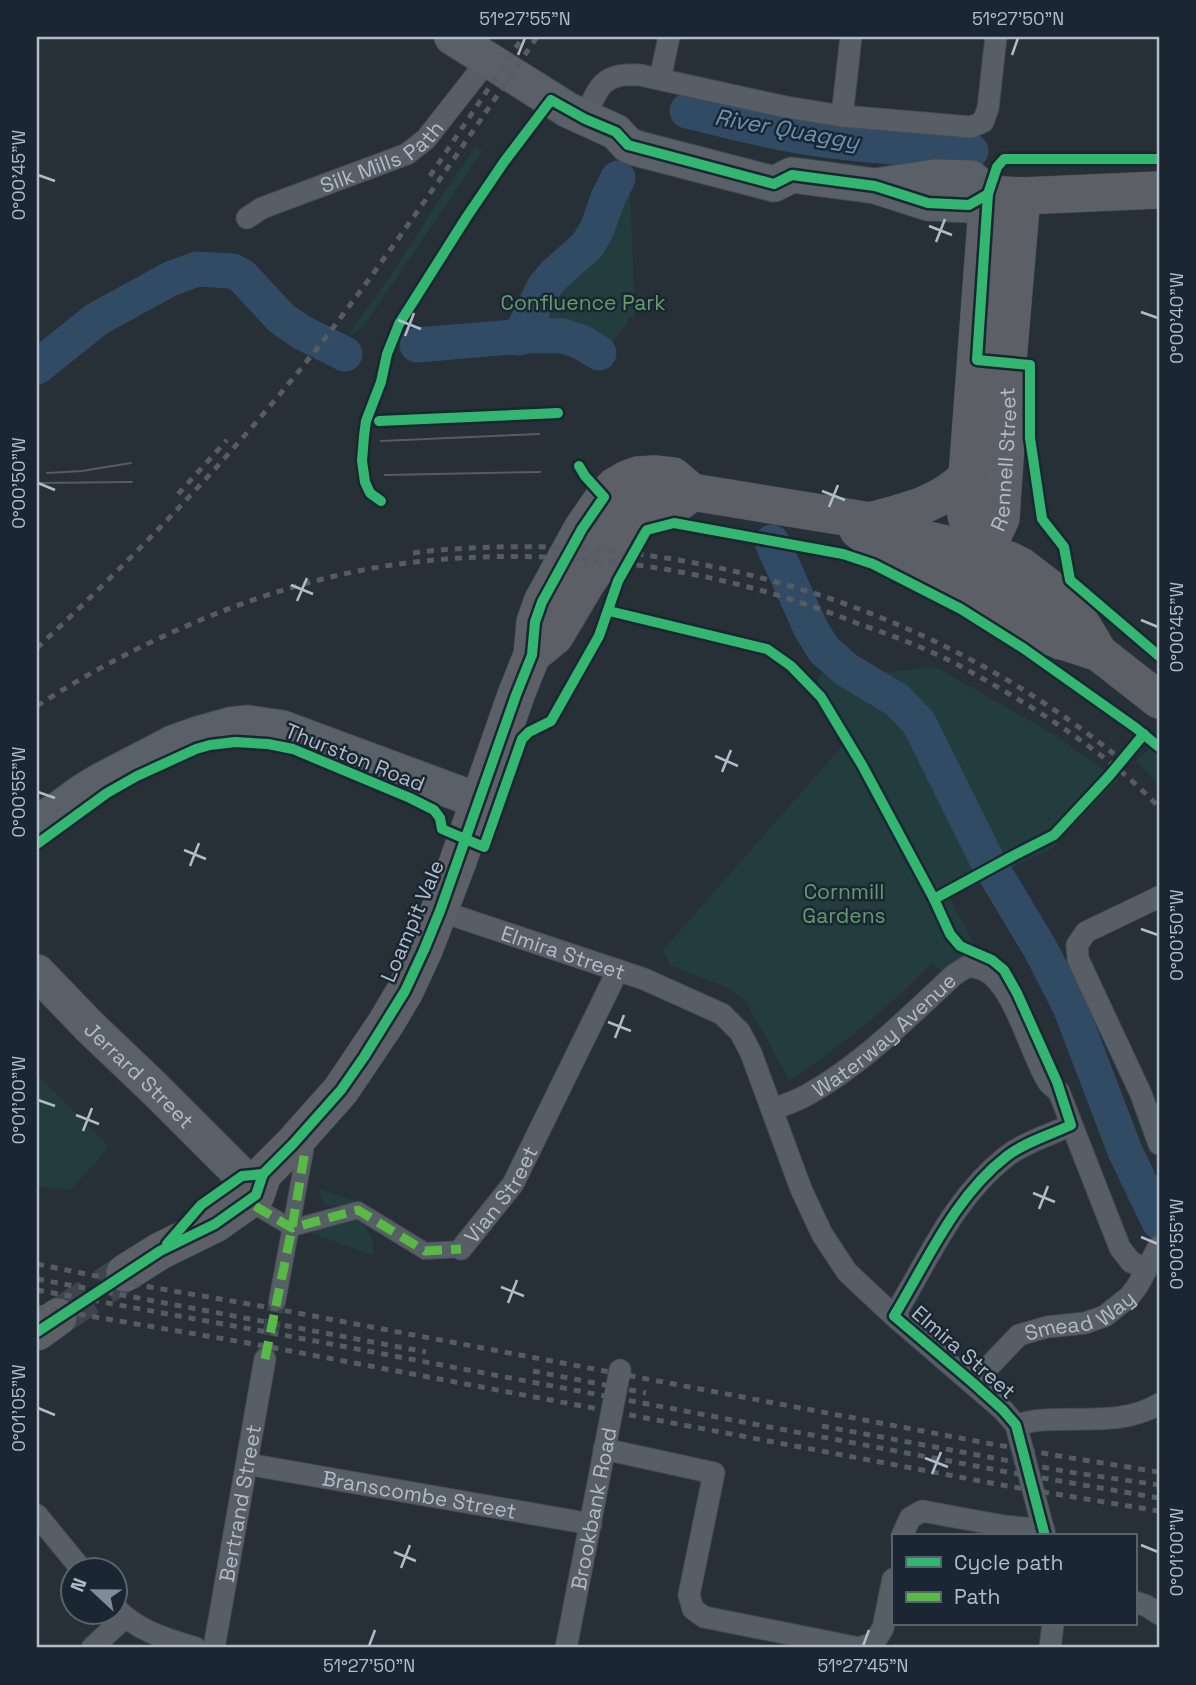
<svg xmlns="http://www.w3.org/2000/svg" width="1196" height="1685" font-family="'Space Grotesk',sans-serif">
	<rect width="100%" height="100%" fill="#272f37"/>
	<g fill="#233d3e">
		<polygon points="475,148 483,150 364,326 347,337 395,269 443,194"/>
		<polygon points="613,174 630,186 635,317 628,317 628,322 603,352 510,355 509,326"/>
		<path d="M936,667l119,68 63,45 -67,69 -101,49 27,52 -33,23 -12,-10c-43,44 -91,84 -143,118l-25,-48 -19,-32 -19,-14 -56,-22 -7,-15 187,-213 -33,-57 9,-12 63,4z"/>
		<polygon points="1152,747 1159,754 1159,784 1135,761"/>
		<polygon points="37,1075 109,1146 99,1159 70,1190 37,1186"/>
		<polygon points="319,1189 356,1201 357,1203 355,1205 326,1206 318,1192"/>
		<path d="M358,1218c8,8 19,25 15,36h-4l-61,-22v-3z"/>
	</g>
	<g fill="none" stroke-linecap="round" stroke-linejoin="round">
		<g stroke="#314b64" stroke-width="35">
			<path d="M687,111c34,8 67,17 101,23 61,12 122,14 183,17"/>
			<polyline points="519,338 544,287 555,274 588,245 597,229 608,198 618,178"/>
			<polyline points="417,345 538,335 563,336 581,342 599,353"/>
			<polyline points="37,367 97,319 170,279 197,269 232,271 242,276 281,318 301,332 345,354"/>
			<polyline points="772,542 811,629 824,650 847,670 897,700 919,723 987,860 1041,950 1070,1007 1125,1151 1159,1222"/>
		</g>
		<polyline stroke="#3c444d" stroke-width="16" stroke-dasharray="16 8" stroke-linecap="butt" points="265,1359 277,1302"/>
		<polyline stroke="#3c444d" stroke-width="37" stroke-dasharray="37 18" stroke-linecap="butt" points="58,1317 125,1273"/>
		<g stroke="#464b52" stroke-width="18">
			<g id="pedestrian">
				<polyline points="255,1206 292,1228 358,1210 425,1251 461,1249"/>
				<polyline points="277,1302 305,1151"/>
			</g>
		</g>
		<g stroke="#464b52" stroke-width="23">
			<g id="minor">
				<polyline points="660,79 669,37"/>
				<polyline points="842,116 851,37"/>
				<path d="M585,119c13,-32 17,-47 55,-44l146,32 56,9 129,11 12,-5 5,-14 8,-71"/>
				<path id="s1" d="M247,218l15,-10 145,-54 19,-15 62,-79"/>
				<polyline points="1159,897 1086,932 1077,945 1078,959 1141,1094 1159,1144"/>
				<path id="s2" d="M440,911l204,68 78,35 18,18 11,21 50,136 21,45 25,38 47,44 109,94 13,15 29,111"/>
				<path id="s3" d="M772,1110c12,-5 24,-9 35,-15 55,-30 101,-78 147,-120l14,-9c5,1 12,2 16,4 30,14 46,83 63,110 2,5 8,8 12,12l61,156 11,14 16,7"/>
				<path id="s4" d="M461,1249l52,-65 105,-214"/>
				<path d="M894,1316c34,-56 60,-119 113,-160 18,-14 43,-21 64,-31"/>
				<path id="s5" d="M973,1383l46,-48 28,-8 38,-4 20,-7 25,-20 8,-11 21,-39"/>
				<path d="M1016,1425c9,-2 18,-5 27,-5 39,-3 81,5 116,-16"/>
				<polyline points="604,1449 714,1473 689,1595 693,1609 704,1617 859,1648 874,1643 883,1628 893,1579"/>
				<path id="s6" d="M247,1464l344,60"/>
				<polyline points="37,1515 82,1570"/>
				<polyline points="902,1536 910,1518 922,1511 1004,1526 1044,1530"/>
				<polyline points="1135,1602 1147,1606 1159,1614"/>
				<path d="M116,1608c21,23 51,31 80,40"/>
				<polyline points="92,1648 124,1618"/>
				<path id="s7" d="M214,1648l51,-289"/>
				<path id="s8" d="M566,1648l54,-278"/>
				<polyline points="1050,1648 1053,1624"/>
			</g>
		</g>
		<g stroke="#424a51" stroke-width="37">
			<g id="primary">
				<polyline points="452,37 568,110 616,132 628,145 639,149 774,184 792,175 875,186 928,203 969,205 988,194 971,178 935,177 875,186"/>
				<polyline points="37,822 59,809 79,794 100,781 173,743 201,733 230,725 248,723 282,728 479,801"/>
				<path id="s9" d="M37,972l52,54 67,64 86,86"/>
			</g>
		</g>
		<g stroke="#444c53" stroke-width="38">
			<g id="trunk">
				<polyline points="692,492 870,521 906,535 982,552 1009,560 1021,566 1069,603 1099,653"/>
				<path d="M870,521c37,-10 68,-16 97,-44"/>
				<polyline points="858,530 892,556 931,575 1023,628 1099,653 1159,700"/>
				<path id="s10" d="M931,575c5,0 11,0 17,-1 26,-6 44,-33 53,-56l7,-104 -2,-30 16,-188"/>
				<polyline points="1061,641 1036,610 1008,588 997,576 982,552 973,536 966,515 967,477 988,194 1022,196 1159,190"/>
				<polyline points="532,655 555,636 587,582 631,519 645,509 658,505 673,507 692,492"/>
				<polyline points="125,1273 160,1251 215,1224 256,1195 263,1174 293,1144 341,1090 386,1023 405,991 424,950 457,864 516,695 532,655 535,622 542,602 582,529 604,497 615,486 627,479 638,475 654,474 673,476 692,492"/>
				<polyline points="37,1332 58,1317"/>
			</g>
		</g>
		<use href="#pedestrian" stroke="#575e66" stroke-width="16"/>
		<use href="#minor" stroke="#575e66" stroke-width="21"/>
		<use href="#primary" stroke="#5a6067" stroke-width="35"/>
		<use href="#trunk" stroke="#5c6066" stroke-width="37"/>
		<g stroke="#565c62" stroke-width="2">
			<polyline points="381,441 539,434"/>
			<polyline points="47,473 82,471 131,463"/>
			<polyline points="385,475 540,472"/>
			<polyline points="37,483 132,482"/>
		</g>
		<g stroke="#565c62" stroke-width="5" stroke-dasharray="7 7" stroke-linecap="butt">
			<polyline points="430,176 523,37"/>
			<polyline points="178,494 227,440"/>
			<path d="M413,553c28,-4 56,-5 84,-6 220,-6 446,69 617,207"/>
			<path d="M37,648c104,-97 202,-199 289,-311 74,-97 142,-199 211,-300"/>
			<path d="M37,706c103,-67 233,-123 355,-141 124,-18 254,-7 375,27 31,9 62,20 92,32 35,12 69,25 101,42 55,30 111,64 159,104 14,11 27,24 40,37"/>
			<polyline points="37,1264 150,1287 255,1305 981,1442 1065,1457 1159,1472"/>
			<polyline points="37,1279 426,1352"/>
			<polyline points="37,1290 283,1335 1002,1471 1159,1498"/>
			<polyline points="37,1307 248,1343 1007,1486 1159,1511"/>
			<polyline points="533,1371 646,1393"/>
			<polyline points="822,1426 1069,1472 1159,1485"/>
		</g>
		<g stroke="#58b947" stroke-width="9" stroke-dasharray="18 9" stroke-linecap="butt">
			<polyline points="255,1206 292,1228 358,1210 425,1251 461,1249"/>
			<polyline points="265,1359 292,1228 305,1151"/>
		</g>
		<g stroke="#1a2733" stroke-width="15">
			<g id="cycleway">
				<polyline points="1159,159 1004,159 997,167 988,194 977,360 1030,365 1030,438 1042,519 1064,547 1070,580 1159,656"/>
				<polyline points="379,421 558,413"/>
				<polyline points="381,501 370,493 365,482 362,461 364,436 366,421 381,382 387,354 399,324 466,218 504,162 551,100 585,119 616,132 628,145 774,184 792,175 875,186 928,203 969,205 988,194"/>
				<path d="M609,611l158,38 24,17 30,31 41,68 72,134 16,35 10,12 32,14 12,10 13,23 40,89 14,43c-21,10 -46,17 -64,31 -53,41 -79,104 -113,160l79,67 30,27 13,15 29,111"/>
				<polyline points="37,844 107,793 137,776 196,749 210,745 235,742 268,744 293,749 410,798 434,810 440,818 442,829 484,847 522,739 529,732 551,721 599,636 618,581 645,533 647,530 674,523 843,554 873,564 961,609 1023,648 1136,728 1159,747"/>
				<polyline points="934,899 1011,857 1054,835 1109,776 1144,734"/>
				<polyline points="167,1244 201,1205 242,1176 263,1174"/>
				<polyline points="37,1332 160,1251 215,1224 256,1195 263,1174 293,1144 341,1090 364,1057 405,991 424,950 440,911 516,695 532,655 535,622 542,602 582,529 604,497 585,476 579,466"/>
			</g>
		</g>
		<use href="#cycleway" stroke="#33b770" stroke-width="10"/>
	</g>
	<path fill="none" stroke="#b0bcca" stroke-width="2.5" d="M518,55l7,-17M1012,55l6,-17M38,175l17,6M929,226l23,9M936,242l9,-23M1141,312l17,6M398,320l23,9M405,336l9,-23M38,483l17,7M822,491l23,9M829,507l9,-22M291,585l22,9M297,601l10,-23M1141,620l17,7M715,756l23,10M722,772l9,-22M38,792l17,6M184,850l22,9M190,866l9,-23M1141,929l17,6M608,1022l23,9M615,1038l9,-23M38,1100l17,6M76,1115l23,9M83,1131l9,-23M1033,1193l22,9M1039,1209l9,-23M1141,1237l17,7M501,1287l23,9M508,1303l9,-23M38,1408l17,7M925,1458l23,9M932,1474l9,-22M1141,1545l17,7M394,1552l22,9M401,1568l9,-23M369,1646l6,-16M863,1646l6,-16"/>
	<g text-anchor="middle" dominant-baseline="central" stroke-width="5" stroke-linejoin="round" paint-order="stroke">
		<g font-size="21" fill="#b0bcca" stroke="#1a2733">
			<text stroke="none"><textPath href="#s1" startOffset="149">Silk Mills Path</textPath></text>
			<text stroke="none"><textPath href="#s10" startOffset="156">Rennell Street</textPath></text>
			<text transform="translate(355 757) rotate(22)">Thurston Road</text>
			<text transform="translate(412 921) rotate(-67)">Loampit Vale</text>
			<text stroke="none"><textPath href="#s2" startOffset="130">Elmira Street</textPath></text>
			<text stroke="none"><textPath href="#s3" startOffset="136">Waterway Avenue</textPath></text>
			<text stroke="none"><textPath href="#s9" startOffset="145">Jerrard Street</textPath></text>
			<text stroke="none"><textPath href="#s4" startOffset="68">Vian Street</textPath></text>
			<text stroke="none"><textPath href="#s5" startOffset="131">Smead Way</textPath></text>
			<text transform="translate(964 1352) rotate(41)">Elmira Street</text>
			<text stroke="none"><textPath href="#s6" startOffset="175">Branscombe Street</textPath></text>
			<text stroke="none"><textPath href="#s7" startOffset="147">Bertrand Street</textPath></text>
			<text stroke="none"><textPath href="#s8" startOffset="142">Brookbank Road</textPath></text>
		</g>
		<g font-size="21" fill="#649d6b" stroke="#1a2733">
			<text x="583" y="302">Confluence Park</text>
			<text x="844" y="891">Cornmill<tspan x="844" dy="24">Gardens</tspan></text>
		</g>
		<g font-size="23" font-style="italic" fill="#6d91b1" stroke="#1a2733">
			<text transform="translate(787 129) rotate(10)">River Quaggy</text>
		</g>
	</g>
	<rect width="1196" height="1685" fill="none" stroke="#1a2733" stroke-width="77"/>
	<rect x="892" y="1534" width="245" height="91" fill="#1a2733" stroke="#56636f" stroke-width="2"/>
	<rect x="906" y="1557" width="35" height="10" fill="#33b770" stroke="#56636f" stroke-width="2"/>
	<text x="954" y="1570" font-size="21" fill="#b0bcca">Cycle path</text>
	<rect x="906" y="1592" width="35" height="10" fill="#58b947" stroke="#56636f" stroke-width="2"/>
	<text x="954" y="1604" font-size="21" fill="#b0bcca">Path</text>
	<g transform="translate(94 1591) rotate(292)"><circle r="33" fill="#1a2733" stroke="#56636f" stroke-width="2"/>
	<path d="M0-5L12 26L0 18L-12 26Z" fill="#808b97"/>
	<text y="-10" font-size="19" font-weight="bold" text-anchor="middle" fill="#b0bcca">N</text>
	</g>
	<rect x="38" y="38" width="1120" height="1608" fill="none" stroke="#b0bcca" stroke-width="2.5"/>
	<g font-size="18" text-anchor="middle" fill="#b0bcca">
		<text x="525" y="25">51°27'55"N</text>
		<text x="1018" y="25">51°27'50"N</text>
		<text transform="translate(19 175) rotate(-90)" y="6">0°00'45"W</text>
		<text transform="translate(1177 318) rotate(-90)" y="6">0°00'40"W</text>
		<text transform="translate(19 483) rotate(-90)" y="6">0°00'50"W</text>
		<text transform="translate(1177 627) rotate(-90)" y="6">0°00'45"W</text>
		<text transform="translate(19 792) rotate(-90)" y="6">0°00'55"W</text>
		<text transform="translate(1177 935) rotate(-90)" y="6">0°00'50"W</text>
		<text transform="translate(19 1100) rotate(-90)" y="6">0°01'00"W</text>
		<text transform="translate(1177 1244) rotate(-90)" y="6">0°00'55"W</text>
		<text transform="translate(19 1408) rotate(-90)" y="6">0°01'05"W</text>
		<text transform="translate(1177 1552) rotate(-90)" y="6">0°01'00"W</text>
		<text x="369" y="1672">51°27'50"N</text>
		<text x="863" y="1672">51°27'45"N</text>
	</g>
</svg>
